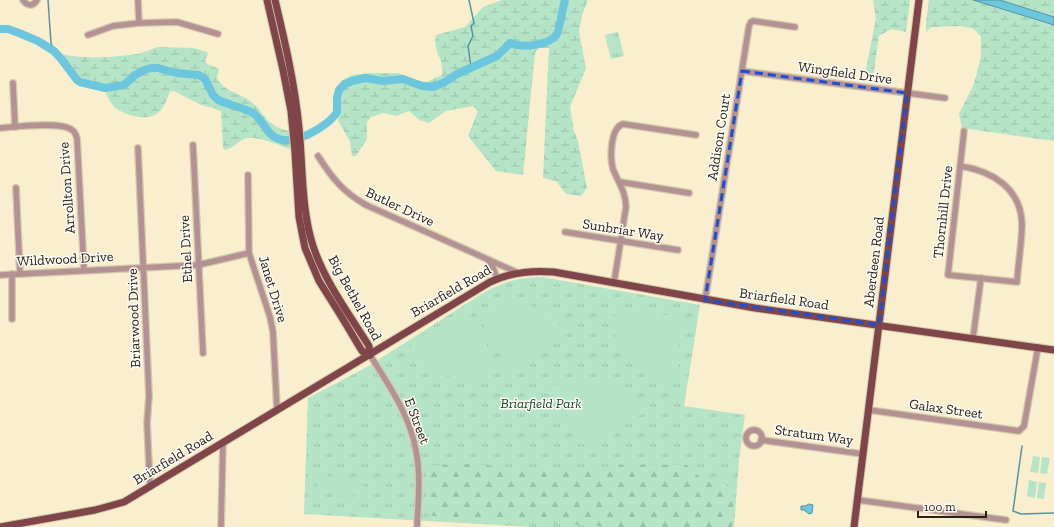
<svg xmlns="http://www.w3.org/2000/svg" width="1054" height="527" font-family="'Zilla Slab',serif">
	<defs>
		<pattern id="grass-tufts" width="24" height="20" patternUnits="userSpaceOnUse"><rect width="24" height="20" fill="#b5e4c7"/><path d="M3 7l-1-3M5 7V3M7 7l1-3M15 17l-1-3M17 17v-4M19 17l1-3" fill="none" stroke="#9cc3aa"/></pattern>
		<pattern id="forest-firs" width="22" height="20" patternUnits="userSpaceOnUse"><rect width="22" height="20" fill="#b5e4c7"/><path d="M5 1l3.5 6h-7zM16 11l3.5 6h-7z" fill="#9cc3aa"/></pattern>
		<pattern id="wetland-marsh" width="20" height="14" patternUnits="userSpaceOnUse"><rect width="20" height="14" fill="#b5e4c7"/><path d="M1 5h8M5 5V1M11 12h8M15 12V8" fill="none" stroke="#9cc3aa"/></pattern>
	</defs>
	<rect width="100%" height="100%" fill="#f9eecd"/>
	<g fill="url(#grass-tufts)">
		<polygon points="618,32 624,56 611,59 605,35"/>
		<path d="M542,277l158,28 -16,101 61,9 -6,45 -5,67h-201l-229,-13 4,-116 59,-31 116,-74c23,-12 33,-15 59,-16z"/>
	</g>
	<polygon fill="url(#forest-firs)" points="449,464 477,464 539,471 585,469 625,464 687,465 702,479 721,480 734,492 732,527 613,527 433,516 427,514 427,474 431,466"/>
	<g fill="url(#wetland-marsh)">
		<path d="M502,0h86l-6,15 -3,17 7,36 -16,39 4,24 4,10 9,47 -6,8 -15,-2 -10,-13 -13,-3 6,-130h-10l-4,5 -12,122 -27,-4 -28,-35 10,-25 -5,-5 -27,5 -17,12 -10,-3 -10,-9 -13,5 -12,-3 -13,4 -4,5v17l-11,17h-4l-2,-14 -12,-22 -3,-17 2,-17 4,-5 11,-6 18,-2h28l17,7 12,2 15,-7c0,-4 0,-10 -1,-14 -4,-9 -7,-15 -5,-26l29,-8 18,-20z"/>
		<polygon points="873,0 910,0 906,32 891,29 879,36 873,78 869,81 865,74 876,18"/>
		<polygon points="929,0 973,0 1054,25 1054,141 962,128 959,114 974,84 981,57 981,37 974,29 960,26 931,27 926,32 926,22"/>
		<polygon points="1000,0 1054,0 1054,17"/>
		<path d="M158,47l35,1 14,4 1,3 -3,5 2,4 10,4 2,2 -2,8c7,13 19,14 30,21 19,12 15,26 42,32l1,18c-11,-4 -36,-15 -46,-10 -7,3 -10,9 -19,11l-2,-2 -2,-37 -8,-3 -12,-3 -27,-14 -4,1c-4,8 -6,18 -15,23 -11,6 -36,-1 -43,-11 -5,-6 -7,-14 -10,-20l-24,-7 -19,-24c20,7 57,4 78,1 7,-1 14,-5 21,-7z"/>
	</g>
	<g fill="#b5e4c7">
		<path d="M508,301c26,1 47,13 59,36l-56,31 -4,-1 -31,-56 18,-8z"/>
		<path d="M465,312l4,1 31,56c-36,20 -70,8 -91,-26z"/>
		<path d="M615,312l63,4 3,4 -4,64c-40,-3 -65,-32 -62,-72z"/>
		<path d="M578,378c28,-1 50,11 64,36l-56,31 -5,-2 -30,-56 12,-6z"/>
		<polygon points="1033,456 1040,457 1038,473 1030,472"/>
		<polygon points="1042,457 1050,458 1047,474 1040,473"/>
		<polygon points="321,473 328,475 323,491 316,489"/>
		<polygon points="330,476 338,478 333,494 326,492"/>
		<polygon points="340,479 347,481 342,497 335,495"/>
		<polygon points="1029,480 1037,482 1035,498 1027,496"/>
		<polygon points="349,482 357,484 352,499 345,497"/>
		<polygon points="1039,482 1046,483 1044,499 1037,498"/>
		<polygon points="359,485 366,487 362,502 354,500"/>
	</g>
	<g fill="#6bc6de" stroke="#5695a2">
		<polygon points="973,0 1000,0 1054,17 1054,25"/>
		<polygon points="809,504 813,505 812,513 809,514 804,510 801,510 801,506 805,506"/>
	</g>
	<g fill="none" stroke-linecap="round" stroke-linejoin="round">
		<g stroke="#5695a2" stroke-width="1.5">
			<polyline points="48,0 51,43 54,51"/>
			<polyline points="469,0 474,23 471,26 473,36 468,46 471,67"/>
			<polyline points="1022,446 1013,511 1021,514 1054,513"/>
		</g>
		<path stroke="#6bc6de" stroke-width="8" d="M0,29h8l11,4 19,8 16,10 8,9 15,20 3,2 25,6 13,-2 6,-1 11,-10 9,-5 7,-2h7l18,5 23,2 6,4 8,16 5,5c11,5 24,7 35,13 9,6 12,17 20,23 17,13 55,-9 64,-24v-15l2,-7 6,-6 7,-3 13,-3 18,3 20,-2 19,7 11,1 12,-5 12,-8 40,-18 13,-13c12,5 39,3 47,-9 2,-3 6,-28 8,-34"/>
		<g stroke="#d3c9ac" stroke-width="8">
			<g id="minor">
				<path d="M23,0c4,6 10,7 14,0"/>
				<polyline points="138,0 139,23"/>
				<polyline points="88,35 113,26 139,23 177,22 218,34"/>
				<polyline points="742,71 945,98"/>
				<polyline points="13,83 15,127"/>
				<path d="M0,128c15,-1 60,-7 72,2 2,1 4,5 5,8l7,132"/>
				<polyline points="193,145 203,353"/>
				<polyline points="138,148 149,396 147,423 150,487"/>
				<path d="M318,156c14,22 25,36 48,49l121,54 5,6 5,13"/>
				<path d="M960,166c32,5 61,22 62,58 0,19 -4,39 -5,58l-69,-7 16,-144"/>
				<polyline points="248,175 249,253 270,317 273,332 277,410"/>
				<polyline points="620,182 689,193"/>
				<polyline points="16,188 20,274"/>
				<polyline points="565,232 678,250"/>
				<polyline points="489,260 516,272"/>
				<polyline points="12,274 12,319"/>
				<polyline points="0,275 198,265 249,253"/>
				<path d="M614,283l12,-76c0,-15 -8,-25 -13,-38 -3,-11 -3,-41 10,-45l73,11"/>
				<polyline points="705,300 749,26 751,22 753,21 795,27"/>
				<polyline points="973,338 981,278"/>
				<path d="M370,355c18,29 40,60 46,96 5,24 2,51 1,76"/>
				<polyline points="869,410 1019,431 1024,426 1038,347"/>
				<circle cx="754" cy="438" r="8"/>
				<polyline points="761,440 863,454"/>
				<polyline points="858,500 1006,520"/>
				<polyline points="221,527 223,443"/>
			</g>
		</g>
		<g stroke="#d3c9ac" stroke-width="9">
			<g id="major">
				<polyline points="267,0 283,70 291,111 295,152 299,217 305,248 319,281 341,316 362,351 370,355"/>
				<path d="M275,0c10,42 20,85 24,128 4,39 2,80 14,118 12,36 36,68 56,100l1,9"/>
				<path d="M0,527l95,-17 29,-8 366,-220c21,-10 41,-12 64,-10l201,36 299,42"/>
				<polyline points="854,527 919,0"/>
			</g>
		</g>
		<use href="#minor" stroke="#b49293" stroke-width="5.5"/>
		<use href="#major" stroke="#7f4549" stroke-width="7"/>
	</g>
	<path fill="none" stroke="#1d4ed8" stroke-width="3" stroke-dasharray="8 5" stroke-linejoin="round" d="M742,71l165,22 -28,232 -174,-25z"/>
	<g text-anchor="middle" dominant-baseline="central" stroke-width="3" stroke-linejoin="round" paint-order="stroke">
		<g font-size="14" fill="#262216" stroke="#fefbf5">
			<text transform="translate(845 73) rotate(8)">Wingfield Drive</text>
			<text transform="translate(719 137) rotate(-81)">Addison Court</text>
			<text transform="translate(67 188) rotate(-94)">Arrollton Drive</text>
			<text transform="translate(400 207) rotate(25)">Butler Drive</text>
			<text transform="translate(943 212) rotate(-84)">Thornhill Drive</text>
			<text transform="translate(623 230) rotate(9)">Sunbriar Way</text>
			<text transform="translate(186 249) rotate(-93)">Ethel Drive</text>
			<text transform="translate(65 259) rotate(-3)">Wildwood Drive</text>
			<text transform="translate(874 262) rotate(-83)">Aberdeen Road</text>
			<text transform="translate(273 289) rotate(73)">Janet Drive</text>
			<text transform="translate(451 291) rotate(-30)">Briarfield Road</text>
			<text transform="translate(355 298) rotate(61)">Big Bethel Road</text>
			<text transform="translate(784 299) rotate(8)">Briarfield Road</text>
			<text transform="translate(134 318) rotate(-92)">Briarwood Drive</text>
			<text transform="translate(946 409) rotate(8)">Galax Street</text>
			<text transform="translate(417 421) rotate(69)">E Street</text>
			<text transform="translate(814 435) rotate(8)">Stratum Way</text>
			<text transform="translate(173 458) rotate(-31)">Briarfield Road</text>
		</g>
		<g font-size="14" font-style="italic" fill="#144a2f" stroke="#fefbf5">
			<text x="541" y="403">Briarfield Park</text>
		</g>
	</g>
	<path d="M918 511v6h68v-6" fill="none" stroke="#262216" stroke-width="2"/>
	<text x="924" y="511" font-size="12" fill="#262216" stroke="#fefbf5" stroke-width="3" paint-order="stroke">100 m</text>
</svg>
